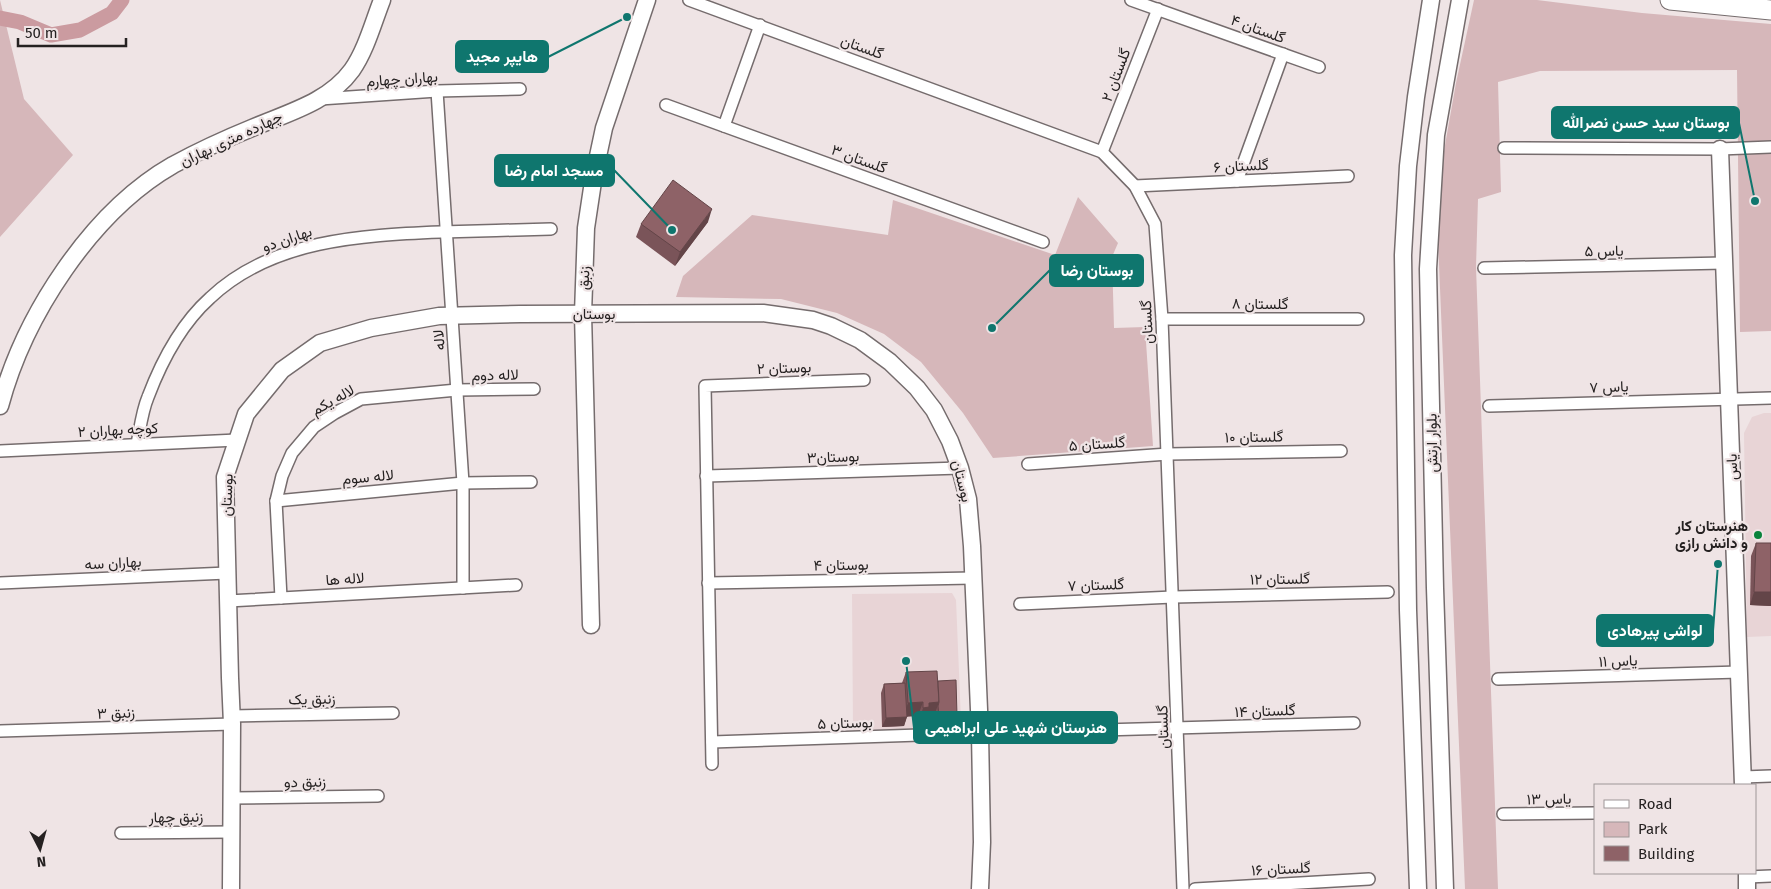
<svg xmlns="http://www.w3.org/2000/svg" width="1771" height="889" font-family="'Fira Sans',Vazirmatn,sans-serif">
	<rect width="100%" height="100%" fill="#efe4e5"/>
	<g fill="#e8d4d6">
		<polygon points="1764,413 1771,413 1771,636 1747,637 1744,433 1752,417"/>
		<polygon points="952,593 956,600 961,721 949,730 853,731 852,594"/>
	</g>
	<g fill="#d6b7ba">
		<polygon points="0,0 24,99 73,155 0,237"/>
		<polygon points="1474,0 1537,0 1642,13 1771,24 1771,331 1740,332 1737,70 1540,71 1498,82 1501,192 1478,199 1476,267 1498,889 1465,889 1438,240 1442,162 1456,83"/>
		<polygon points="1078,197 1118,243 1112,257 1114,328 1145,327 1153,446 993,458 963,413 921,362 884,334 837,313 781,299 676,297 683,276 752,215 888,235 893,200 1055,255"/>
	</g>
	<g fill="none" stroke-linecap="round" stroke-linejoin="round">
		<polyline stroke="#cb9ba0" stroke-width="15" points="0,18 20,22 51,35 80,30 112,13 122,0"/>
		<g stroke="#756c6d" stroke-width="14">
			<g id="street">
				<polyline points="689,0 1102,152 1135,186 1155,224 1162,319 1183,889"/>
				<polyline points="1131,0 1319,67"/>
				<polyline points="437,91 463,483 463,588"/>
				<polyline points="320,99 437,91 520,89"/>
				<polyline points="666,105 1043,242"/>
				<polyline points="724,126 760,25"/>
				<polyline points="1504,148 1720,149 1771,147"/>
				<polyline points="1102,152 1158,9"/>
				<polyline points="1237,181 1283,54"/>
				<polyline points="1135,186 1348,176"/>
				<polyline points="1484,268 1724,263"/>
				<polyline points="1162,319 1358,319"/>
				<polyline points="1489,406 1771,398"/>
				<path d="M137,444c3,-15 5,-33 11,-47 14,-37 33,-73 62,-99 61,-58 151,-63 231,-66 37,-1 73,-2 110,-3"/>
				<polyline points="0,451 237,440"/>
				<polyline points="1028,464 1168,454 1341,451"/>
				<polyline points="706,476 960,468"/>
				<polyline points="276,501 463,483 531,482"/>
				<polyline points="0,583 227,573"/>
				<polyline points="708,583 973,578"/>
				<polyline points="281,598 276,501 282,476 292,453 314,427 335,413 361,399 457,390 534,389"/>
				<polyline points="228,601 516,585"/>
				<polyline points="1020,604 1173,597 1388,592"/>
				<polyline points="1498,679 1739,672"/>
				<polyline points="232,716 393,713"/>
				<polyline points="0,731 232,724"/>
				<polyline points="1031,732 1354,723"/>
				<polyline points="712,742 980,733"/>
				<polyline points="712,764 705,386 864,380"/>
				<polyline points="1743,777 1771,776"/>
				<polyline points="232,798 378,796"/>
				<polyline points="1503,814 1595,813"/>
				<polyline points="121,833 231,832"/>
				<polyline points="1747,877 1771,876"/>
				<polyline points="1195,889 1369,879"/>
			</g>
		</g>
		<g stroke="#756c6d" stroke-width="19">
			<g id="secondary">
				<polyline points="1720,149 1743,785"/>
				<path d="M0,406c24,-90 91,-194 173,-241 26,-14 52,-26 79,-37 35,-15 77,-26 100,-58 14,-20 21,-47 30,-70"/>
				<polyline points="591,625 583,314 586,228 594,175 604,128 647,0"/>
				<polyline points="1747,873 1747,889"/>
				<polyline points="231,889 232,724 230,678 225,477 246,414 282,370 320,343 371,328 439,316 520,314 763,313 813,320 831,326 860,340 890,362 917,388 934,410 950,441 960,468 968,499 972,546 980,733 982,842 980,889"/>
				<polyline points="1418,889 1408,610 1403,255 1408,166 1416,97 1431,0"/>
				<polyline points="1445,889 1435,588 1428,269 1436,135 1460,0"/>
			</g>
		</g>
		<g stroke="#756c6d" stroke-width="21">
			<polyline id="primary" points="1670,0 1771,10"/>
		</g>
		<use href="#street" stroke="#fff" stroke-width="11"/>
		<use href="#secondary" stroke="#fff" stroke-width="16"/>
		<use href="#primary" stroke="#fff" stroke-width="19"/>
	</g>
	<g fill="#7a5459">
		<polygon points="708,222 675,266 636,237 641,224"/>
		<polygon points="1756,543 1771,543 1771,606 1750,605 1751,556"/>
		<polygon points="906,672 957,716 953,725 935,726 934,715 934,716 926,716 924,721 919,721 918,716 907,716 904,726 882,727 881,693 884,684 902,683"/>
	</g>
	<g fill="#634548">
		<polygon points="712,209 708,222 675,266 680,252"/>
		<polygon points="1754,592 1771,592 1771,606 1750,605"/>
		<polygon points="923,702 918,716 903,717 908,703"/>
		<polygon points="939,702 934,716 926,716 924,721 919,721 923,708 929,703"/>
		<polygon points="957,716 953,725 935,726 939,717"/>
		<polygon points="907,717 904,726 882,727 886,718"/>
	</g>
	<g fill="#8e6267" stroke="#634548">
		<polygon points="673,180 712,209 680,252 641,224"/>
		<polygon points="1756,543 1771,543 1771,592 1754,592"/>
		<polygon points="937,671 939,702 929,703 929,707 923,708 923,702 908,703 906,672"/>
		<polygon points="956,680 957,716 939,717 938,706 939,702 938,681"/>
		<polygon points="905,683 907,717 886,718 884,684"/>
	</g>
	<circle fill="#09833c" stroke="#efe4e5" stroke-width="2" cx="1758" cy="535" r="5"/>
	<g text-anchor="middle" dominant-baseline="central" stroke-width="4.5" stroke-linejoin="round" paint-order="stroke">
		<g font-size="15" fill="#252121" stroke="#efe4e5">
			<text transform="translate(1258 29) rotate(20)">گلستان ۴</text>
			<text transform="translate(862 47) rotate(20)">گلستان</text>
			<text transform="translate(1116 75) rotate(-69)">گلستان ۲</text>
			<text transform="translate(402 79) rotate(-4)">بهاران چهارم</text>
			<text transform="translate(231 139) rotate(-25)">چهارده متری بهاران</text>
			<text transform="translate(859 159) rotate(20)">گلستان ۳</text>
			<text transform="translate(1241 166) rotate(-3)">گلستان ۶</text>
			<text transform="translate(287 239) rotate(-19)">بهاران دو</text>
			<text transform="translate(1604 251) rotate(-1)">یاس ۵</text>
			<text transform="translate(584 278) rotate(-88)">زنبق</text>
			<text x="1260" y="304">گلستان ۸</text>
			<text x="594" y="314">بوستان</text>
			<text transform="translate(1147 322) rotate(-93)">گلستان</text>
			<text transform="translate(439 340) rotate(-94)">لاله</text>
			<text transform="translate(784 368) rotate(-2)">بوستان ۲</text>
			<text transform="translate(495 375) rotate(-1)">لاله دوم</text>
			<text transform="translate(1609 387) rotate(-2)">یاس ۷</text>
			<text transform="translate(333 400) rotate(-29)">لاله یکم</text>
			<text transform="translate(118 430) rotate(-3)">کوچه بهاران ۲</text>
			<text transform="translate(1254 437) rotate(-1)">گلستان ۱۰</text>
			<text transform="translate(1432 443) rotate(-91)">بلوار ارتش</text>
			<text transform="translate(1097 444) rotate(-4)">گلستان ۵</text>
			<text transform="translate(833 457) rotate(-2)">بوستان۳</text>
			<text transform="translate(1732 467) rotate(-92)">یاس</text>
			<text transform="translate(368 477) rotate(-5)">لاله سوم</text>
			<text transform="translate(962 481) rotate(76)">بوستان</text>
			<text transform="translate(227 495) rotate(-88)">بوستان</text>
			<text transform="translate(113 563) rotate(-3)">بهاران سه</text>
			<text transform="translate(841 565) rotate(-1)">بوستان ۴</text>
			<text transform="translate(345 579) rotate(-4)">لاله ها</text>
			<text transform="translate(1280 579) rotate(-1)">گلستان ۱۲</text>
			<text transform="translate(1096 585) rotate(-2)">گلستان ۷</text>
			<text transform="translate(1618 661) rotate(-2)">یاس ۱۱</text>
			<text transform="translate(312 699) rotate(-1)">زنبق یک</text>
			<text transform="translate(1265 711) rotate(-2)">گلستان ۱۴</text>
			<text transform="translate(116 713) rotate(-2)">زنبق ۳</text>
			<text transform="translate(845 723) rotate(-2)">بوستان ۵</text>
			<text transform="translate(1163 727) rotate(-92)">گلستان</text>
			<text transform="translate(305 782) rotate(-1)">زنبق دو</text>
			<text transform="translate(1549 799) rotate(-1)">یاس ۱۳</text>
			<text transform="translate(176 817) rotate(-1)">زنبق چهار</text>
			<text transform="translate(1281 869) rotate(-3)">گلستان ۱۶</text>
		</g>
		<g font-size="15" font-weight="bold" fill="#252121" stroke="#efe4e5" text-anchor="end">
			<text x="1748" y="526">هنرستان کار<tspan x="1748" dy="17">و دانش رازی</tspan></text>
		</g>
	</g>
	<path fill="none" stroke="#0f766e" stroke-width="2" d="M627 17L548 57M1755 201L1739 123M672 230L614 170M992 328L1050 270M1718 564L1713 631M906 661L914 728"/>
	<g fill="#0f766e" stroke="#efe4e5" stroke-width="2">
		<circle cx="627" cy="17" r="5"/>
		<circle cx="1755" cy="201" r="5"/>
		<circle cx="672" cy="230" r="5"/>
		<circle cx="992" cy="328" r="5"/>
		<circle cx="1718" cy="564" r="5"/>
		<circle cx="906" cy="661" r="5"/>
	</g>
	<g fill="#0f766e" stroke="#0f766e" stroke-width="2">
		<rect x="456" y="41" width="92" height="31" rx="5"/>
		<rect x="1552" y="107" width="187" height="31" rx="5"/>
		<rect x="495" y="155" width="119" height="31" rx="5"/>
		<rect x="1050" y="255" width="93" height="31" rx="5"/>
		<rect x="1597" y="615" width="116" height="31" rx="5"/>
		<rect x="914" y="712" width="203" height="31" rx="5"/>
	</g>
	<g font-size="16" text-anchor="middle" font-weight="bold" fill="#fff">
		<text x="502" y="62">هایپر مجید</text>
		<text x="1646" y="128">بوستان سید حسن نصرالله</text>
		<text x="554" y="176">مسجد امام رضا</text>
		<text x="1097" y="276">بوستان رضا</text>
		<text x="1655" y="636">لواشی پیرهادی</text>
		<text x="1016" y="733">هنرستان شهید علی ابراهیمی</text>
	</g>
	<rect x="1594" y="784" width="162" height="90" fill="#efe4e5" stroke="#9e9697"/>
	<rect x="1604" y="800" width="25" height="8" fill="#ffffff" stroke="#9e9697"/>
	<text x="1638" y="809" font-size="15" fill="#252121">Road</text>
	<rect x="1604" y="822" width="25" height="15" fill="#d6b7ba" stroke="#9e9697"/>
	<text x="1638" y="834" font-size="15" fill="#252121">Park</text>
	<rect x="1604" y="846" width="25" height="15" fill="#8e6267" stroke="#9e9697"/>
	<text x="1638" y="859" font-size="15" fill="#252121">Building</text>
	<g transform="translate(40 849) rotate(174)" stroke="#efe4e5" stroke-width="4" paint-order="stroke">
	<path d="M0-4L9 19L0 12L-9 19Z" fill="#252121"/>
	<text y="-8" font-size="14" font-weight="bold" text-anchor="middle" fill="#252121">N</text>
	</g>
	<path d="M18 38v8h108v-8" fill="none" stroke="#252121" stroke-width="2.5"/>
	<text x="25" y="38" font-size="15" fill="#252121" stroke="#efe4e5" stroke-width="4" paint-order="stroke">50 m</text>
</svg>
